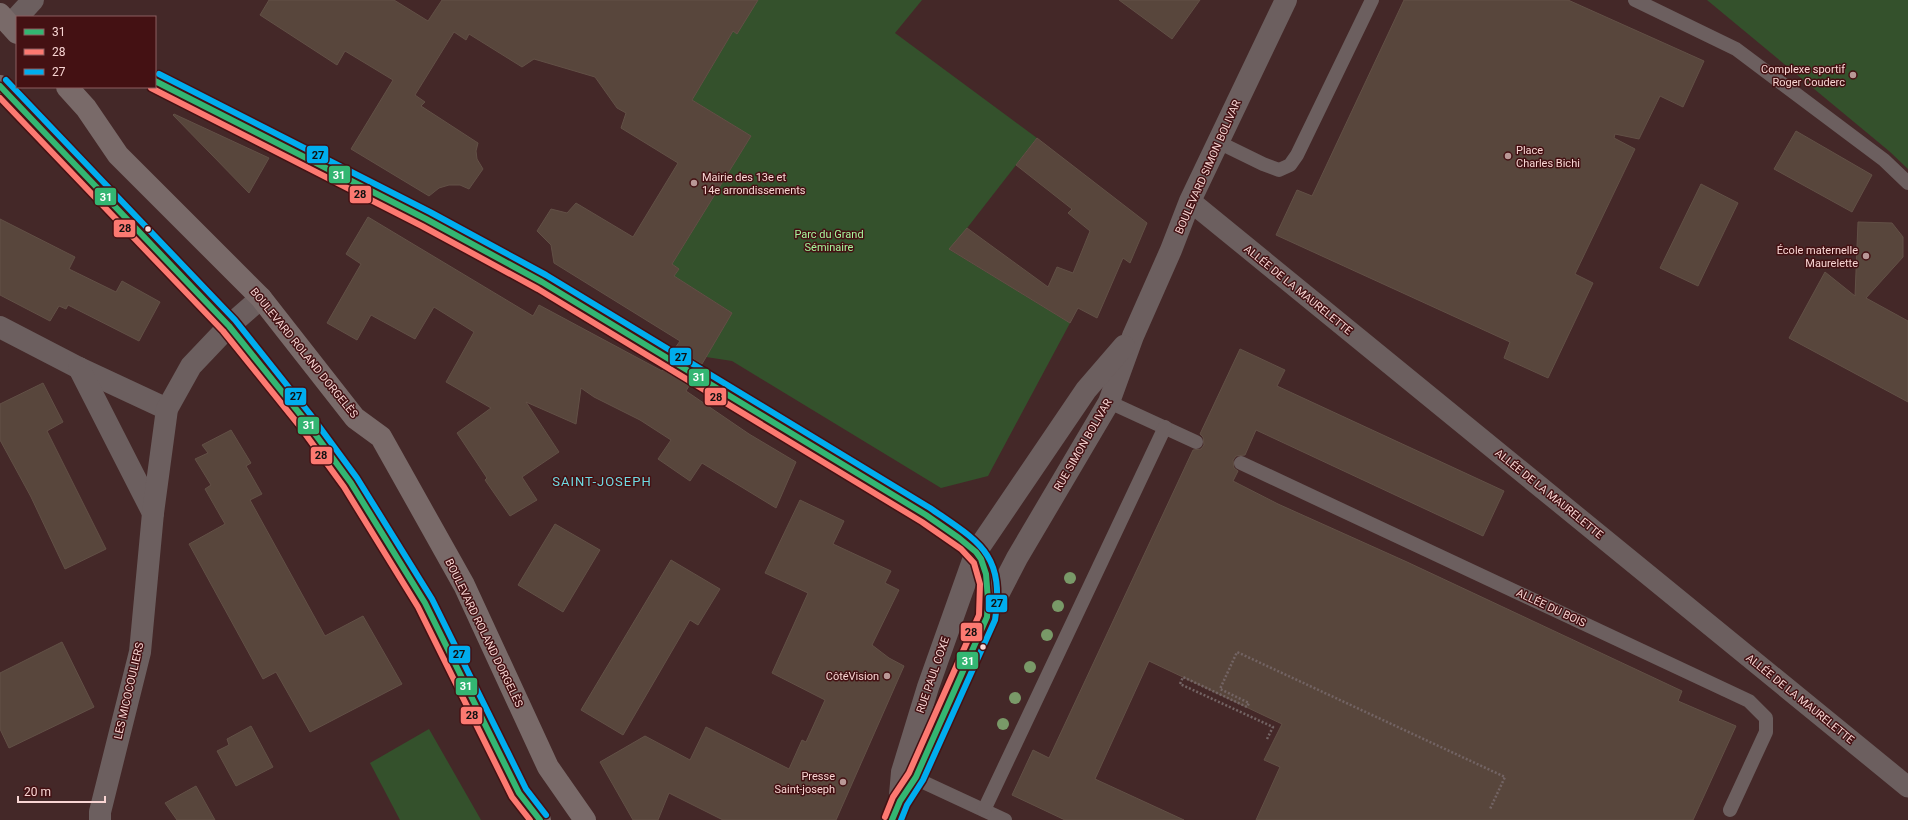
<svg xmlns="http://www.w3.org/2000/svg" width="1908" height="820" font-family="Roboto,sans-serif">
	<rect width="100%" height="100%" fill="#442828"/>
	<g fill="#34512c">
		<polygon points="758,0 922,0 895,33 1037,138 950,250 1070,323 988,476 941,488 732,361 706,357 732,313 674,276 679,269 672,264 751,136 692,100 733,31"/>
		<polygon points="1707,0 1908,0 1908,169 1889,151"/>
		<polygon points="429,729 481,820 400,820 370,763"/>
	</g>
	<g fill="#58463c" stroke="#625046">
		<polygon points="269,0 394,0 428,21 442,0 758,0 737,34 733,31 692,100 751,136 672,264 679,269 674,276 732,313 702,364 675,348 680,341 554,263 551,245 537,231 551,209 567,213 576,203 633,237 678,163 621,128 626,113 617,108 595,77 534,59 522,67 469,34 466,40 454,32 415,95 425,102 421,106 478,143 476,151 477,159 483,169 469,189 460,185 449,185 439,188 429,196 351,149 393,80 345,51 337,65 260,15"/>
		<polygon points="1119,0 1200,0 1172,39"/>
		<polygon points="1404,0 1568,0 1704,61 1683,107 1660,96 1639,139 1615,134 1614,138 1635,149 1575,274 1593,283 1548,378 1504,358 1510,342 1276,235 1297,190 1312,196"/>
		<polygon points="174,114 269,158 249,193 173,115"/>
		<polygon points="1796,131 1872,175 1852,212 1774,169"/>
		<polygon points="1037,138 1147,223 1130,263 1123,258 1097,318 1078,308 1070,323 949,249 967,228 1048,287 1057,267 1073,273 1090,231 1068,213 1072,209 1016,165"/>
		<polygon points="1701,184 1738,203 1698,286 1660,268"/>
		<polygon points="368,217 533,316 539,305 662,371 663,370 689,386 686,391 749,434 796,462 776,508 702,463 690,481 658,459 671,440 640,420 594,397 581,388 576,424 526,402 559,452 522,477 537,500 510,516 485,480 487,478 457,433 491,408 446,382 474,332 434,307 415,339 371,315 357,340 327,323 361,264 346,254"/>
		<polygon points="0,219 75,257 69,269 116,292 122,281 160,302 139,341 68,305 66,309 59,306 50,321 0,295"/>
		<polygon points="1858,222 1892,223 1903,237 1903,257 1866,298 1908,321 1908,402 1789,338 1825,272 1855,296"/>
		<polygon points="1240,349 1285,370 1277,386 1504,491 1483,536 1256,430 1245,455 1236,456 1233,460 1234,468 1238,471 1233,481 1278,504 1407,562 1682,691 1678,701 1736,726 1693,820 1256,820 1280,767 1264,760 1282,724 1149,661 1095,779 1184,820 1065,820 1012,795 1033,750 1049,758 1193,450 1201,449 1204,445 1203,437 1200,434"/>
		<polygon points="43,383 63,422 47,431 106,549 65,569 31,497 0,440 0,404"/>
		<polygon points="231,430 251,463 246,466 262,494 250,500 325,636 363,616 402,684 310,732 276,672 263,679 189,544 225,524 205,489 211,485 195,459 208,453 202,445"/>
		<polygon points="800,500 844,521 833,544 891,571 885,583 899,590 872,645 889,658 904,666 836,820 723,820 669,793 658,820 633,820 600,762 645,736 690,760 706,727 789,769 802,740 806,742 825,700 772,673 808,593 765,573"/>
		<polygon points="555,524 600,550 563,612 518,585"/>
		<polygon points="671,560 720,589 698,625 690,620 623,735 581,710"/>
		<polygon points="62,642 94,707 9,748 0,729 0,673"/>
		<polygon points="251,726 273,767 236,786 217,751 229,745 227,739"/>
		<polygon points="196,786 215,820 177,820 165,803"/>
	</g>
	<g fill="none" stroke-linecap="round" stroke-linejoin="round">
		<polyline stroke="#736464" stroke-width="2.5" stroke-dasharray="2 2" stroke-linecap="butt" points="1267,739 1273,727 1180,684 1183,677 1247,707 1249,703 1220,689 1237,652 1505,777 1490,809"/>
		<g stroke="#6c5f5f" stroke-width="14">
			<polyline points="1635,0 1736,49 1884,160 1908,183"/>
			<polyline points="1218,142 1263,164 1279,170 1290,165 1297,155 1372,0"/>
			<polyline points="1109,402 1196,442"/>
			<polyline points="1241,463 1749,701 1766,718 1766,732 1730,810"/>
			<polyline points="908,775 1005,820"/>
			<polyline points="984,810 1165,427"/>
		</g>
		<polyline stroke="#6c5f5f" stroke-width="21" points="1190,201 1908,787"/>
		<g stroke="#6c5f5f" stroke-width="22">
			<polyline points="10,25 33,0"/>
			<path d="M155,81l271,138 116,63 384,233c14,10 39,25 50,37 15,17 12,44 11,65l-71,160 -16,24 -8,19"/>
			<polyline points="0,327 79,368 167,409"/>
			<polyline points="79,368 153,513"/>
			<polyline points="989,612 1017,558 1109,402 1133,336 1171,250 1190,201 1286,0"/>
			<polyline points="900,795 902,772 928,687 976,552 1086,390 1124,346"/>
			<polyline points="100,820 100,812 140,652 153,513 167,409 191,366 229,326 261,298"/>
		</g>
		<g stroke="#796a69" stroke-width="22">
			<polyline points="0,14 17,33"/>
			<polyline points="0,86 229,326 304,419 351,483 425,603 519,793 540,820"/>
			<polyline points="67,87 86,108 118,155 261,298 355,418 381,437 464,585 548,767 585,820"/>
		</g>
		<g stroke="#441113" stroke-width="9">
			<g id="bus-1">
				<polyline points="155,81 426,219 542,282 926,515 959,538 976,552 981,559 986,574 988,600 987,617 916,777 900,801 892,820"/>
				<polyline points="0,86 229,326 304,419 351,483 425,603 519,793 540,820"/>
			</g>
		</g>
		<g stroke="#441113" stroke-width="9">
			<g id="bus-2">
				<polyline points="151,88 422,226 538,289 922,522 961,549 974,563 980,584 979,615 909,773 893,797 885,817"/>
				<polyline points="0,98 223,331 298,424 344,487 418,607 512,797 530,820"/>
			</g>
		</g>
		<g stroke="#441113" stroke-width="9">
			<g id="bus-3">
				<path d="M159,74l271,138 116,63 384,233c49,34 75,45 65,112l-72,160 -16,25 -6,15"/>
				<polyline points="6,80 235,320 310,414 357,478 432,599 526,789 546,815"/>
			</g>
		</g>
		<use href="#bus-1" stroke="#33b672" stroke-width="6"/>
		<use href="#bus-2" stroke="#fc7971" stroke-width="6"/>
		<use href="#bus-3" stroke="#00adee" stroke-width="6"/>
	</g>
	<g fill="#799968">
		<circle cx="1070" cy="578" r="6"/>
		<circle cx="1058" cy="606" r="6"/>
		<circle cx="1047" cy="635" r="6"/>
		<circle cx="1030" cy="667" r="6"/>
		<circle cx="1015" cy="698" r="6"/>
		<circle cx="1003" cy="724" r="6"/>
	</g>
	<g fill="#b99897" stroke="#441113" stroke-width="1.5">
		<circle cx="1853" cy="75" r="4"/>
		<circle cx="1508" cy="156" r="4"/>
		<circle cx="694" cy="183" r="4"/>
		<circle cx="1866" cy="256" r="4"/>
		<circle cx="887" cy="676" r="4"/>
		<circle cx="843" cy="782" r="4"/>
	</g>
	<g fill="#f8d5d3" stroke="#441113" stroke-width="1.5">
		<circle cx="148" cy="229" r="3.5"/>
		<circle cx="983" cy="647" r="3.5"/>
	</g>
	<g text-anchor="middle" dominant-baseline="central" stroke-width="3" stroke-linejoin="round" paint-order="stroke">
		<g font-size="11" fill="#f8d5d3" stroke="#441113" text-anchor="end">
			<text x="1845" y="69">Complexe sportif<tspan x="1845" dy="13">Roger Couderc</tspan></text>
			<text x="1516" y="150" text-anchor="start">Place<tspan x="1516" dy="13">Charles Bichi</tspan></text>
			<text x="702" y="177" text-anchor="start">Mairie des 13e et<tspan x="702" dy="13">14e arrondissements</tspan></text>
			<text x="1858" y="250">École maternelle<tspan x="1858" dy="13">Maurelette</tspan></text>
			<text x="879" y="676">CôtéVision</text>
			<text x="835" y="776">Presse<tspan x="835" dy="13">Saint-joseph</tspan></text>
		</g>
		<g font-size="11" fill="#f8d5d3" stroke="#441113">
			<text transform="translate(1208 167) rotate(-66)">BOULEVARD SIMON BOLIVAR</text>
			<text transform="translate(1298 290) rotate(39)">ALLÉE DE LA MAURELETTE</text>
			<text transform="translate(304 353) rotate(51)">BOULEVARD ROLAND DORGELÈS</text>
			<text transform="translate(1083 445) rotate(-60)">RUE SIMON BOLIVAR</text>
			<text transform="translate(1549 494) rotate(39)">ALLÉE DE LA MAURELETTE</text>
			<text transform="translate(1551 608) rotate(25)">ALLÉE DU BOIS</text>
			<text transform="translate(484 633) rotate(64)">BOULEVARD ROLAND DORGELÈS</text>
			<text transform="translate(933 675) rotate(-71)">RUE PAUL COXE</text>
			<text transform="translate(129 691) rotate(-77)">LES MICOCOULIERS</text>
			<text transform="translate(1800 699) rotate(39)">ALLÉE DE LA MAURELETTE</text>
		</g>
		<g font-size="11" fill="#a5f59c" stroke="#441113">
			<text x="829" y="234">Parc du Grand<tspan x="829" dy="13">Séminaire</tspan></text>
		</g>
		<g font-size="13" letter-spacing="1" fill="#6edae2" stroke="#441113">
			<text x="602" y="481">SAINT-JOSEPH</text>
		</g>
	</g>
	<g stroke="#441113" stroke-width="1.5">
		<rect x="306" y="145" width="23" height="19" rx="4" fill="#00adee"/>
		<rect x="328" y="165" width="23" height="19" rx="4" fill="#33b672"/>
		<rect x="349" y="185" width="23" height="19" rx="4" fill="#fc7971"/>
		<rect x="94" y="187" width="23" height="19" rx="4" fill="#33b672"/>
		<rect x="113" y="219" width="23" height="19" rx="4" fill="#fc7971"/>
		<rect x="669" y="347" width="23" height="19" rx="4" fill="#00adee"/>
		<rect x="688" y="368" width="22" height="19" rx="4" fill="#33b672"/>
		<rect x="284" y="387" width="23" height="19" rx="4" fill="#00adee"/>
		<rect x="704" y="387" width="23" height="19" rx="4" fill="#fc7971"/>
		<rect x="297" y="416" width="23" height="19" rx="4" fill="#33b672"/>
		<rect x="310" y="446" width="23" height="19" rx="4" fill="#fc7971"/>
		<rect x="985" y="594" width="23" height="19" rx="4" fill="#00adee"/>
		<rect x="960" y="622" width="23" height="20" rx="4" fill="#fc7971"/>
		<rect x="448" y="645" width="23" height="19" rx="4" fill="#00adee"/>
		<rect x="956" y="651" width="23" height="19" rx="4" fill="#33b672"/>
		<rect x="455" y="677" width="23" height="19" rx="4" fill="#33b672"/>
		<rect x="460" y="706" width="23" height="19" rx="4" fill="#fc7971"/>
	</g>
	<g font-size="11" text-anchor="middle" font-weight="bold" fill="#fff">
		<text x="339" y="179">31</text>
		<text x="106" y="201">31</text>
		<text x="699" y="381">31</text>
		<text x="309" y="429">31</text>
		<text x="968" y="665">31</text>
		<text x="466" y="690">31</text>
	</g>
	<g font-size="11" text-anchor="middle" font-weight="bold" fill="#111">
		<text x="318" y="159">27</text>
		<text x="360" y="198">28</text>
		<text x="125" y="232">28</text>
		<text x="681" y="361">27</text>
		<text x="296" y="400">27</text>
		<text x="716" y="401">28</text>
		<text x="321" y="459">28</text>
		<text x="997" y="607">27</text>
		<text x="971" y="636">28</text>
		<text x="459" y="658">27</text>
		<text x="472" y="719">28</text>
	</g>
	<rect x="16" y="16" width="140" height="72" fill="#441113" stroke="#8c5f60"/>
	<rect x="24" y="29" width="20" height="6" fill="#33b672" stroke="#8c5f60"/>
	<text x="52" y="36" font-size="12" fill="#f8d5d3">31</text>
	<rect x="24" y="49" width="20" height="6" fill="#fc7971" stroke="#8c5f60"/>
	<text x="52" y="56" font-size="12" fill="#f8d5d3">28</text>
	<rect x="24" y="69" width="20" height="6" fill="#00adee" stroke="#8c5f60"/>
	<text x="52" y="76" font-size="12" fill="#f8d5d3">27</text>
	<path d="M18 796v6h87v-6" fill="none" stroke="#f8d5d3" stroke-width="2"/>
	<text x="24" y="796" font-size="12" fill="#f8d5d3" stroke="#441113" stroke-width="3" paint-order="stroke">20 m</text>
</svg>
